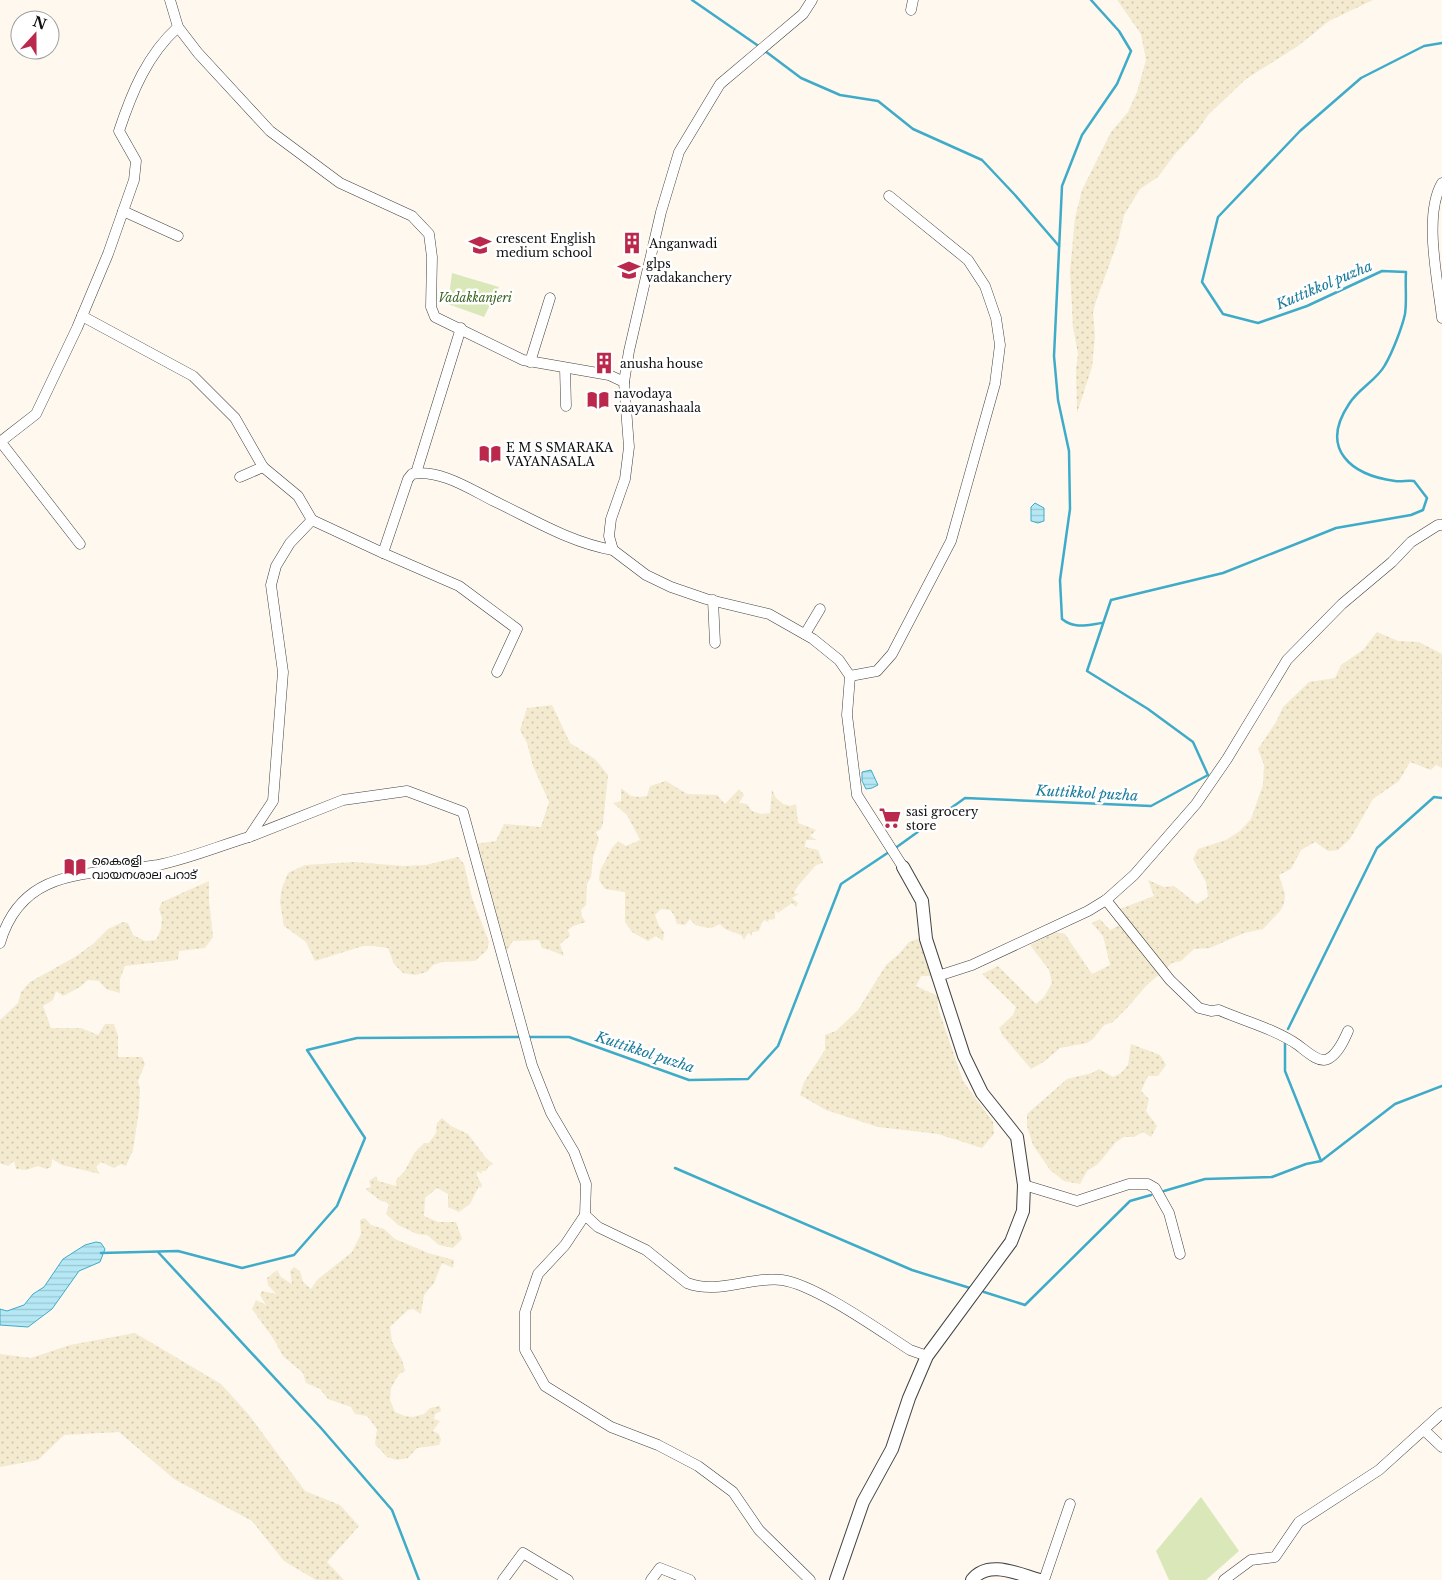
<svg xmlns="http://www.w3.org/2000/svg" width="1442" height="1580" font-family="'Libre Baskerville','Noto Sans Malayalam',serif">
	<defs>
		<pattern id="farmland-dots" width="8" height="8" patternUnits="userSpaceOnUse" patternTransform="scale(1.25)"><rect width="8" height="8" fill="#f4ead0"/><path d="M2 2h.1M6 6h.1" fill="none" stroke="#d0c8b1" stroke-width="1.8" stroke-linecap="round"/></pattern>
		<pattern id="water-rules" width="6" height="5" patternUnits="userSpaceOnUse" patternTransform="scale(1.25)"><rect width="6" height="5" fill="#b5e8f4"/><path d="M0 2.5h6" fill="none" stroke="#9ac6d0"/></pattern>
	</defs>
	<rect width="100%" height="100%" fill="#fef8ef"/>
	<g fill="url(#farmland-dots)">
		<polygon points="1117,0 1373,0 1329,21 1298,46 1246,79 1208,115 1197,131 1175,154 1158,177 1140,189 1124,215 1118,241 1096,301 1093,313 1095,336 1092,367 1077,413 1076,369 1078,354 1073,327 1070,271 1075,218 1082,190 1111,132 1128,112 1137,92 1146,60 1141,34"/>
		<polygon points="1377,632 1398,641 1419,642 1442,654 1442,768 1436,765 1431,770 1410,762 1399,781 1373,799 1350,839 1338,850 1328,851 1315,842 1301,850 1291,869 1279,875 1285,894 1284,904 1280,911 1263,929 1244,933 1210,948 1194,949 1181,961 1172,963 1146,986 1127,1008 1113,1022 1104,1025 1093,1039 1087,1043 1060,1048 1045,1061 1031,1069 1003,1036 999,1028 1013,1015 1016,1007 982,974 998,966 1036,1004 1044,997 1052,983 1049,970 1030,945 1055,932 1065,934 1092,974 1110,965 1103,936 1092,923 1100,919 1110,930 1120,925 1117,910 1154,896 1148,880 1164,887 1174,886 1197,904 1208,897 1206,882 1193,859 1198,849 1226,840 1240,831 1251,819 1263,785 1264,765 1258,749 1276,722 1283,707 1309,682 1335,678 1341,665 1363,650"/>
		<polygon points="552,705 570,743 595,759 608,775 603,823 601,829 596,832 599,839 593,857 591,877 587,884 586,905 581,910 582,917 586,922 573,926 568,930 570,936 560,944 564,956 550,950 542,948 539,940 513,941 505,953 475,844 496,841 504,824 541,827 549,802 533,766 527,743 520,730 527,708"/>
		<polygon points="666,781 687,794 717,795 725,804 739,789 744,795 739,803 747,804 752,811 761,814 770,813 772,790 776,798 783,804 790,806 796,804 798,823 816,830 810,836 817,840 806,840 805,847 818,850 823,863 816,865 797,887 794,893 799,894 792,898 798,903 796,907 792,903 778,913 775,910 775,919 768,920 769,923 765,920 762,922 759,931 752,932 752,936 748,933 744,940 741,935 725,929 720,924 712,928 703,927 695,925 690,919 685,925 677,924 674,915 670,910 661,909 655,915 659,926 664,932 663,941 656,936 648,941 632,932 625,922 625,892 605,889 599,880 600,871 612,848 618,841 626,846 640,840 627,815 613,803 621,801 621,788 631,796 639,797 647,796 650,786"/>
		<polygon points="458,857 464,864 472,898 489,942 487,950 475,961 442,962 433,965 427,972 415,975 403,973 394,964 388,948 373,946 363,946 315,961 306,942 284,926 280,902 282,888 288,873 305,865 355,862 403,866 426,865"/>
		<polygon points="209,881 209,901 213,937 205,948 179,951 178,960 125,966 120,979 120,993 106,989 99,981 88,980 80,987 63,996 56,991 53,1000 43,1006 51,1028 81,1028 98,1035 105,1024 114,1024 118,1036 118,1057 142,1057 145,1064 138,1081 140,1088 139,1110 133,1150 126,1166 121,1164 114,1168 101,1162 96,1167 100,1174 62,1165 52,1159 51,1167 46,1169 38,1166 26,1170 16,1169 14,1161 8,1166 0,1163 0,1020 18,1003 21,992 30,982 75,957 93,944 108,929 123,922 128,923 133,935 145,941 156,940 161,929 162,918 159,909 162,902"/>
		<polygon points="922,937 932,976 921,976 916,986 938,996 938,1008 963,1081 993,1122 994,1134 982,1148 938,1134 878,1127 826,1110 800,1095 804,1082 825,1050 825,1035 836,1031 858,1010 886,965 899,954 909,942"/>
		<polygon points="1131,1044 1160,1055 1166,1065 1158,1076 1148,1076 1141,1091 1149,1099 1146,1111 1157,1126 1151,1137 1143,1132 1134,1137 1124,1137 1116,1142 1098,1164 1087,1171 1080,1184 1064,1181 1050,1170 1033,1145 1027,1126 1027,1114 1067,1079 1092,1073 1099,1069 1113,1077 1121,1073 1128,1065"/>
		<polygon points="442,1118 451,1126 468,1134 486,1158 493,1164 488,1167 486,1171 481,1171 482,1174 477,1171 477,1176 482,1185 481,1188 479,1186 470,1204 459,1212 448,1207 448,1194 437,1188 425,1198 424,1216 438,1222 456,1222 462,1239 453,1248 439,1245 427,1235 417,1234 398,1225 386,1214 389,1205 386,1202 381,1201 365,1189 371,1187 369,1181 376,1176 378,1181 396,1186 396,1180 404,1172 415,1152 424,1143 429,1143 436,1133 437,1123"/>
		<polygon points="365,1218 371,1225 384,1229 395,1239 428,1253 454,1260 453,1268 442,1263 434,1283 424,1295 421,1314 413,1309 408,1310 390,1327 392,1342 402,1360 405,1371 399,1374 391,1388 390,1400 395,1412 405,1416 413,1417 424,1414 430,1408 440,1406 441,1411 435,1414 434,1419 440,1421 433,1431 439,1434 441,1440 439,1445 417,1448 408,1458 397,1460 387,1457 375,1444 377,1429 367,1416 355,1414 351,1407 328,1399 320,1389 306,1383 303,1373 283,1356 273,1338 252,1309 256,1300 266,1305 260,1295 262,1291 276,1294 268,1285 267,1278 277,1270 281,1277 292,1284 290,1271 294,1267 300,1271 303,1282 311,1289 317,1280 352,1252 361,1234 360,1220"/>
		<polygon points="135,1333 221,1384 249,1415 305,1491 340,1505 359,1526 327,1562 344,1580 316,1580 284,1561 252,1521 174,1479 119,1432 64,1435 38,1460 0,1467 0,1354 31,1358 70,1345"/>
	</g>
	<g fill="#dae8b9">
		<polygon points="452,273 499,287 484,317 448,304"/>
		<polygon points="1201,1497 1239,1551 1206,1580 1169,1580 1156,1551"/>
	</g>
	<g fill="url(#water-rules)" stroke="#3eabc9">
		<polygon points="1035,503 1044,508 1044,521 1038,523 1031,521 1031,507"/>
		<polygon points="871,770 878,785 872,788 866,789 862,781 862,772"/>
		<polygon points="96,1242 101,1243 105,1249 100,1262 79,1271 52,1309 28,1327 0,1325 0,1309 7,1311 24,1305 33,1294 44,1287 63,1259 85,1245"/>
	</g>
	<g fill="none" stroke-linecap="round" stroke-linejoin="round">
		<g stroke="#3eabc9" stroke-width="2.5">
			<polyline points="692,0 760,47"/>
			<path d="M1091,0l28,31 12,20 -14,33 -35,51 -20,51 -8,170 4,44 11,51 1,58 -10,71 2,39c12,10 25,6 40,4"/>
			<polyline points="765,51 801,78 840,95 878,101 913,129 982,160 1015,195 1059,246"/>
			<path d="M894,849l71,-51 186,8 57,-31 -15,-33 -45,-33 -61,-38 24,-71 112,-27 113,-45 75,-13 12,-5 4,-12 -13,-17c-7,-1 -12,1 -19,0 -44,-6 -76,-32 -46,-77 9,-15 28,-24 36,-39 7,-12 17,-37 20,-51 2,-13 0,-29 1,-42l-24,-1 -75,35 -49,17 -35,-9 -21,-32 16,-65 82,-86 61,-53 63,-32 18,-3"/>
			<polyline points="1288,1029 1377,848 1434,797 1442,798"/>
			<polyline points="527,1037 569,1037 689,1080 748,1079 778,1046 841,884 889,852"/>
			<polyline points="1321,1161 1395,1104 1442,1086"/>
			<polyline points="675,1168 912,1270 970,1288"/>
			<polyline points="1164,1191 1205,1179 1272,1177 1306,1164 1321,1161 1285,1071 1285,1043"/>
			<polyline points="158,1252 321,1428 392,1510 419,1580"/>
			<polyline points="101,1253 178,1251 242,1268 294,1255 337,1206 365,1138 307,1050 357,1038 522,1037"/>
			<polyline points="984,1292 1025,1305 1130,1201 1151,1195"/>
		</g>
		<g stroke="#414141" stroke-width="11">
			<g id="minor">
				<polyline points="170,0 178,27 198,53 270,131 340,183 412,216 429,234 432,257 431,307 435,317 523,360 609,375 624,382 629,447 625,479 611,519 609,536 613,550 646,575 671,587 706,599 769,614 813,639 839,660 850,676 847,715 857,795 903,867"/>
				<polyline points="911,10 913,0"/>
				<path d="M1442,183c-19,32 -4,98 0,135"/>
				<polyline points="123,211 178,236"/>
				<polyline points="82,316 193,376 235,418 263,467 298,496 312,520"/>
				<polyline points="530,362 550,298"/>
				<polyline points="565,368 566,406"/>
				<polyline points="624,382 629,351 661,212 679,152 720,84 803,14 812,0"/>
				<polyline points="0,441 80,544"/>
				<path d="M0,442l36,-28 41,-86 31,-74 26,-74 2,-19 -17,-30c13,-39 28,-76 59,-104"/>
				<polyline points="416,473 461,328"/>
				<polyline points="240,477 263,467"/>
				<polyline points="383,553 459,586 517,629 497,672"/>
				<polyline points="713,600 715,643"/>
				<polyline points="805,634 820,609"/>
				<polyline points="850,676 877,671 892,654 951,541 995,384 1000,345 996,318 985,286 968,260 889,196"/>
				<polyline points="249,837 343,800 407,791 463,812 532,1065 551,1113 574,1152 586,1184 585,1215 565,1245 538,1274 525,1312 525,1350 545,1386 611,1427 658,1445 698,1466 733,1492 759,1530 810,1580"/>
				<path d="M1106,900l64,80 29,28 12,3 8,-1c25,11 56,19 79,35 7,5 21,19 30,14 10,-5 16,-19 20,-28"/>
				<path d="M0,943c23,-79 94,-67 158,-78 30,-6 61,-19 91,-28l24,-36 10,-129 -12,-87 5,-19 14,-23 22,-23 71,33 25,-74 4,-5c28,-5 58,15 82,27 38,18 77,42 119,49"/>
				<polyline points="938,976 972,965 1088,911 1106,900 1134,875 1196,804 1227,759 1287,660 1342,604 1392,562 1411,542 1438,525 1442,525"/>
				<polyline points="1024,1185 1077,1201 1129,1184 1148,1184 1155,1188 1169,1213 1180,1254"/>
				<path d="M585,1215l13,12 48,23 41,33c31,12 64,-7 95,-3 34,5 97,50 128,70l17,6"/>
				<polyline points="1424,1430 1442,1447"/>
				<polyline points="503,1580 523,1553 568,1580"/>
				<polyline points="651,1580 660,1568 690,1580"/>
				<polyline points="1044,1580 1070,1504"/>
				<polyline points="1224,1580 1251,1560 1275,1557 1299,1522 1379,1470 1442,1413"/>
			</g>
		</g>
		<g stroke="#414141" stroke-width="14">
			<g id="tertiary">
				<polyline points="836,1580 863,1502 892,1449 909,1398 927,1356 1011,1242 1023,1211 1024,1185 1017,1137 982,1093 964,1056 926,939 922,901 903,867"/>
				<path d="M972,1580c16,-21 46,-6 68,0"/>
			</g>
		</g>
		<use href="#minor" stroke="#fff" stroke-width="10"/>
		<use href="#tertiary" stroke="#fff" stroke-width="12"/>
	</g>
	<defs>
		<g id="building-bare" transform="scale(1.725)"><path d="M-4-6H4V6H1V3H-1V6H-4ZM-2.5-4.3h1.7v1.8h-1.7ZM.8-4.3h1.7v1.8H.8ZM-2.5-1h1.7V.8h-1.7ZM.8-1h1.7V.8H.8Z" fill="#ba294b" stroke="#fff" stroke-width="2.5" paint-order="stroke"/></g>
		<g id="school-bare" transform="scale(1.725)"><path d="M0-5L7-2L0 1L-7-2ZM-4 1L0 2.5L4 1V4Q0 6-4 4Z" fill="#ba294b" stroke="#fff" stroke-width="2.5" paint-order="stroke"/></g>
		<g id="library-bare" transform="scale(1.725)"><path d="M-6-4Q-3-5.5-.7-3.5V5Q-3 3-6 4ZM6-4Q3-5.5 .7-3.5V5Q3 3 6 4Z" fill="#ba294b" stroke="#fff" stroke-width="2.5" paint-order="stroke"/></g>
		<g id="supermarket-bare" transform="scale(1.725)"><path d="M-6-5.5h2.5l.6 2H6L4.5 2H-2.5L-4.4-4H-6ZM-1.5 3.2a1.3 1.3 0 1 0 .1 0ZM3 3.2a1.3 1.3 0 1 0 .1 0Z" fill="#ba294b" stroke="#fff" stroke-width="2.5" paint-order="stroke"/></g>
	</defs>
	<g fill-rule="evenodd">
		<use href="#building-bare" x="632" y="243"/>
		<use href="#school-bare" x="480" y="245"/>
		<use href="#school-bare" x="629" y="270"/>
		<use href="#building-bare" x="604" y="363"/>
		<use href="#library-bare" x="598" y="400"/>
		<use href="#library-bare" x="490" y="454"/>
		<use href="#supermarket-bare" x="890" y="818"/>
		<use href="#library-bare" x="75" y="867"/>
	</g>
	<g text-anchor="middle" dominant-baseline="central" stroke-width="5" stroke-linejoin="round" paint-order="stroke">
		<g font-size="12" fill="#0e0e0e" stroke="#fff" text-anchor="start">
			<text x="496" y="238">crescent English<tspan x="496" dy="14">medium school</tspan></text>
			<text x="649" y="243">Anganwadi</text>
			<text x="646" y="263">glps<tspan x="646" dy="14">vadakanchery</tspan></text>
			<text x="620" y="363">anusha house</text>
			<text x="614" y="393">navodaya<tspan x="614" dy="14">vaayanashaala</tspan></text>
			<text x="506" y="447">E M S SMARAKA<tspan x="506" dy="14">VAYANASALA</tspan></text>
			<text x="906" y="811">sasi grocery<tspan x="906" dy="14">store</tspan></text>
			<text x="92" y="860">കൈരളി<tspan x="92" dy="14">വായനശാല പറാട്</tspan></text>
		</g>
		<g font-size="12" font-style="italic" fill="#3a6420" stroke="#fff">
			<text x="475" y="297">Vadakkanjeri</text>
		</g>
		<g font-size="14" font-style="italic" fill="#1a7b9c" stroke="#fff">
			<text transform="translate(1324 285) rotate(-23)">Kuttikkol puzha</text>
			<text transform="translate(1087 793) rotate(3)">Kuttikkol puzha</text>
			<text transform="translate(645 1052) rotate(18)">Kuttikkol puzha</text>
		</g>
	</g>
	<g transform="translate(35 35) rotate(21)"><circle r="24" fill="#ffffff" stroke="#9f9f9f"/>
	<path d="M0-4L9 19L0 12L-9 19Z" fill="#ba294b"/>
	<text y="-8" font-size="14" font-weight="bold" text-anchor="middle" fill="#0e0e0e">N</text>
	</g>
</svg>
